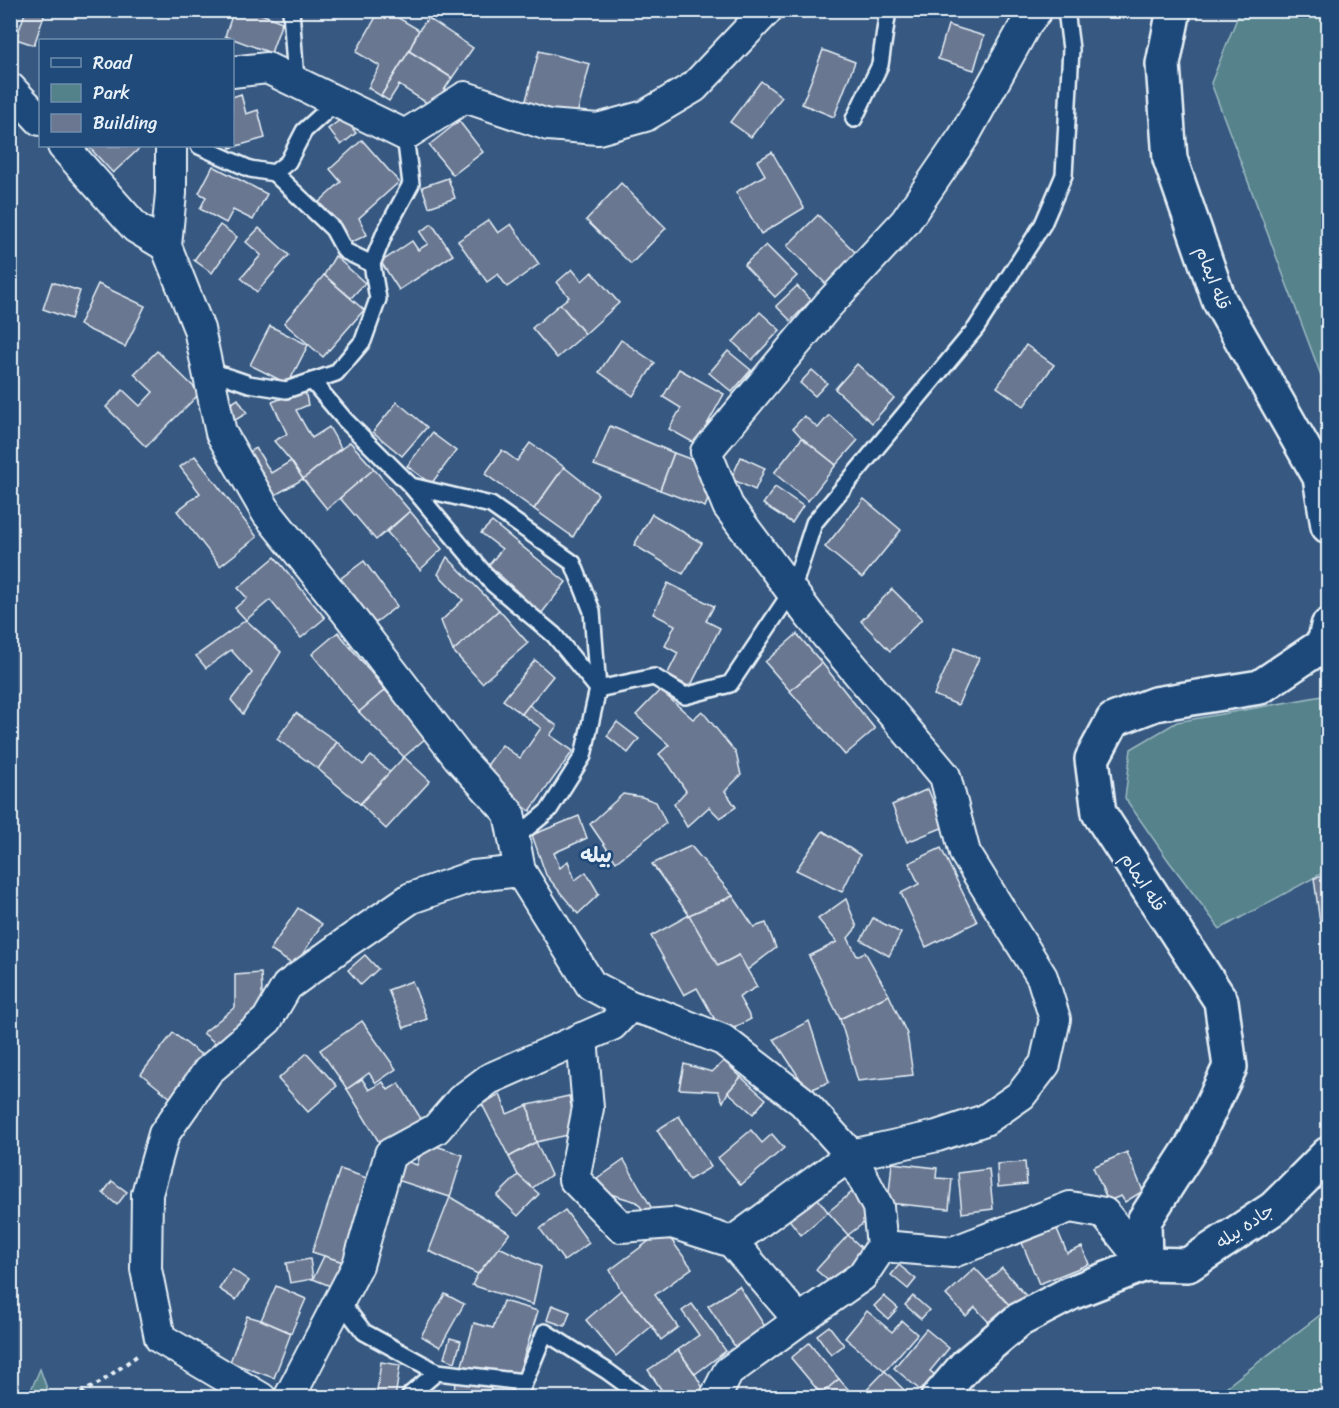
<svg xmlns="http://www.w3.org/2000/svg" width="1339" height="1408" font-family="Sriracha,'Playpen Sans Arabic',sans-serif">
	<rect width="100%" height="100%" fill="#365881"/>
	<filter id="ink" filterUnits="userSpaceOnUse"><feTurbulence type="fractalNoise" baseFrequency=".0167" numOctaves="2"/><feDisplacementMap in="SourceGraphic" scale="12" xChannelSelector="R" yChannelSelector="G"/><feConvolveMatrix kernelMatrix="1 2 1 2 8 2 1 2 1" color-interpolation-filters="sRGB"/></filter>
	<g filter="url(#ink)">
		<g fill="#54828b" stroke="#9ebac2" stroke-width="1.5">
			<polygon points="1240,11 1328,11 1328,394 1211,83"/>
			<polygon points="1328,695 1328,870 1220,929 1168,860 1125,798 1131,749 1177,722"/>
			<polygon points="1328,1309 1328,1397 1213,1397"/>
			<polygon points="40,1369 50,1397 28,1397"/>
		</g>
		<g fill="#6b7791" stroke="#e8f1f8" stroke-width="1.5">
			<polygon points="26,10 46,10 34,45 16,39"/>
			<polygon points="234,10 251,10 282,22 271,53 225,36"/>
			<polygon points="380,10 385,10 419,30 409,51 381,96 368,88 380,66 356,52"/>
			<polygon points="428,18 473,48 452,78 409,51 419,30"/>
			<polygon points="948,25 984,36 974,70 938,59"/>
			<polygon points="823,50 855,62 834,117 802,104"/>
			<polygon points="409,51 452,78 433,107 399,85 389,101 381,96"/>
			<polygon points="539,51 590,64 575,122 524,108"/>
			<polygon points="761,81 782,97 751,137 730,122"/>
			<polygon points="241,94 246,114 258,110 265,138 230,148 229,146 232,146 232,97"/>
			<polygon points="344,117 356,133 341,145 328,129"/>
			<polygon points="459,121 483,152 453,175 429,145"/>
			<polygon points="362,140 399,182 359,218 367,235 350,243 342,228 319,202 341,182 330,169"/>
			<polygon points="88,146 142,146 113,173"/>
			<polygon points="772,152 804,208 761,234 736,192 765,175 757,161"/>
			<polygon points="213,166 267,194 253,220 233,210 226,223 200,209 206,197 199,193"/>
			<polygon points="448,178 455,198 429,207 422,187"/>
			<polygon points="621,183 666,228 631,264 586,220"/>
			<polygon points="818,215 857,254 827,285 787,246"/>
			<polygon points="489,220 498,233 511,224 539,264 507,287 498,274 487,282 458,241"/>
			<polygon points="432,224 453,255 399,290 381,262 412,241 418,250 428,244 420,232"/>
			<polygon points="220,225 237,237 212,273 194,260"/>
			<polygon points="259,228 289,255 257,292 241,278 261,255 246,242"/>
			<polygon points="766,245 797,276 775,297 744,265"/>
			<polygon points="335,256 365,283 351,298 324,275"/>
			<polygon points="572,269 582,281 592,272 619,303 585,334 560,304 569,297 557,282"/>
			<polygon points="324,275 364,310 323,357 284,323"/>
			<polygon points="52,282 80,291 71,319 43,309"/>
			<polygon points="98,284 145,306 125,347 79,325"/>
			<polygon points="797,286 811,300 791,321 776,306"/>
			<polygon points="560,304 585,334 557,358 532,328"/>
			<polygon points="760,312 780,330 752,360 733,342"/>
			<polygon points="270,326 308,345 288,384 250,365"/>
			<polygon points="621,340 655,363 633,396 599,372"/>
			<polygon points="1026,345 1054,365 1024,406 997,387"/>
			<polygon points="157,351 200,393 146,447 106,407 123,390 140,406 153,392 134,374"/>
			<polygon points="728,351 751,370 732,392 709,373"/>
			<polygon points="857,364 894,398 872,423 835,389"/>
			<polygon points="679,369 724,394 696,444 669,429 681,408 663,397"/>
			<polygon points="812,370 827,383 815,396 800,383"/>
			<polygon points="305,390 308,405 296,410 306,428 312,438 329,427 341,448 303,479 291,461 274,441 287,434 272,402"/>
			<polygon points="238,399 247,413 232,422 224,408"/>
			<polygon points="397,402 427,427 402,456 373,432"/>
			<polygon points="829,415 858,440 836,465 802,438 793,428 804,416 818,428"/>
			<polygon points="610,426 674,453 660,490 594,465"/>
			<polygon points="432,433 456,451 431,484 407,466"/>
			<polygon points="802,438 836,465 808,501 774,473"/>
			<polygon points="350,442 374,469 327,509 303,479"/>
			<polygon points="530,443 564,467 534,509 485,474 502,450 517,461"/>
			<polygon points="256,448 271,473 291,461 303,479 270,498 243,456"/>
			<polygon points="674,453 706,465 701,479 714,484 705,507 660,490"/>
			<polygon points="195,456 257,537 220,566 177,511 200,493 180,467"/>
			<polygon points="741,457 765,468 755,490 731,479"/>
			<polygon points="564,467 598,494 573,537 534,509"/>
			<polygon points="374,469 410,511 376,540 340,498"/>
			<polygon points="775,487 803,506 792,523 763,504"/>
			<polygon points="864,499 901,530 862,578 825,547"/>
			<polygon points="410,511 442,549 420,570 387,532"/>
			<polygon points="652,514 702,543 683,574 634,545"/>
			<polygon points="492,522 566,582 541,614 489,565 502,549 481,533"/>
			<polygon points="275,557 325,618 301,638 270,600 246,620 235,608 247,598 238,588"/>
			<polygon points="447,557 499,610 453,651 441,621 463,600 438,574"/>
			<polygon points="364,561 397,606 367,629 333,584"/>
			<polygon points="668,583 714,606 706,621 720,628 690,687 667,675 678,653 665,646 675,625 653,614"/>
			<polygon points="892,589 922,619 890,651 861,621"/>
			<polygon points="499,610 528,643 482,683 453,651"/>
			<polygon points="246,620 281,652 243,714 231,700 252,673 231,650 206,668 196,656"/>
			<polygon points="338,632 385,690 359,712 312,654"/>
			<polygon points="797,634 822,663 790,691 765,662"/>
			<polygon points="955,648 979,658 958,705 934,695"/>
			<polygon points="535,660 553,676 522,714 503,700"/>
			<polygon points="822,663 875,729 845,755 790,691"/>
			<polygon points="385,690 427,737 404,757 359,712"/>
			<polygon points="660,690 693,719 702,711 736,753 741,775 725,791 736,807 720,818 709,807 687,827 674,804 686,791 669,765 659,754 669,745 636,715"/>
			<polygon points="529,705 557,726 550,735 573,751 530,811 480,775 502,745 520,758 541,728 522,714"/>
			<polygon points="296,713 337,742 318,769 277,739"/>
			<polygon points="617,722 639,739 628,753 607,736"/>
			<polygon points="337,742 363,765 371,756 390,772 360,804 318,769"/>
			<polygon points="404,757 430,781 386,829 360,804"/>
			<polygon points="928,789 944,827 907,842 892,805"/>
			<polygon points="623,794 642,797 656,802 666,823 616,862 590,824"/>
			<polygon points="579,816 587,838 554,853 560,868 568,861 575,880 586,872 599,894 578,914 546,875 532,835"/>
			<polygon points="823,831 860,855 842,892 796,870"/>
			<polygon points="691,846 733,896 689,915 652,864"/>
			<polygon points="941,848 977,922 926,947 901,893 919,884 909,863"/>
			<polygon points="1328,876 1328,922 1320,923 1314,878"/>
			<polygon points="733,896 754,927 766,923 776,948 747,970 739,955 718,966 689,915"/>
			<polygon points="846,899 857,927 848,938 857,956 865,952 889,995 840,1019 809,956 837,942 818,919"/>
			<polygon points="298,908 322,924 295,966 270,950"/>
			<polygon points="689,915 718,966 739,955 757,987 739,997 751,1019 723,1034 697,988 684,995 651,936"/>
			<polygon points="873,918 901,933 889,956 861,940"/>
			<polygon points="365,955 378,969 361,985 348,970"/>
			<polygon points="261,973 263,1012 242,1020 219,1046 203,1033 235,1007 235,975"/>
			<polygon points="412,981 427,1019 404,1028 388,990"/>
			<polygon points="889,995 907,1034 913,1075 858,1081 840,1019"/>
			<polygon points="362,1021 396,1069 376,1083 369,1073 347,1089 320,1050"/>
			<polygon points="809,1021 829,1082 808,1091 774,1039"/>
			<polygon points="173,1033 204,1057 172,1099 141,1074"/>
			<polygon points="307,1053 337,1086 308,1112 278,1079"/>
			<polygon points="724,1061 741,1077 728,1092 723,1102 718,1091 679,1089 684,1064 712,1072"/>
			<polygon points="741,1077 766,1099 753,1114 728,1092"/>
			<polygon points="362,1079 369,1090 383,1082 388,1090 399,1083 426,1127 385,1152 347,1089"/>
			<polygon points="500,1094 507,1114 528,1105 536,1142 509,1157 482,1104"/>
			<polygon points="569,1096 577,1133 536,1142 528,1105"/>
			<polygon points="679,1116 711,1167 689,1180 657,1130"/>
			<polygon points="751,1130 762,1143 772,1134 784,1148 741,1185 718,1158"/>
			<polygon points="424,1142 463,1155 450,1197 391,1178 397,1158 417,1165"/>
			<polygon points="536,1142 551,1175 532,1188 518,1175 509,1157"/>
			<polygon points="1127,1152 1143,1191 1125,1202 1121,1196 1108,1201 1093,1167"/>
			<polygon points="624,1160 651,1207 645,1213 637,1202 607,1193 597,1179"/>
			<polygon points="1025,1162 1027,1184 998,1187 997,1164"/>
			<polygon points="892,1163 937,1168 936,1178 952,1179 949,1209 888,1203"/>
			<polygon points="340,1169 379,1182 343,1262 312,1252"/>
			<polygon points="989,1169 993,1209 962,1213 958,1173"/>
			<polygon points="518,1175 539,1194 518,1216 497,1196"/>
			<polygon points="112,1181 127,1192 117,1205 103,1193"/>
			<polygon points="852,1192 873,1216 848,1235 828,1212"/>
			<polygon points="815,1195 828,1212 801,1235 787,1217"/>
			<polygon points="450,1197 510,1233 478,1274 429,1251"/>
			<polygon points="565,1210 589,1243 564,1261 540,1229"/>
			<polygon points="1057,1229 1067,1253 1082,1247 1089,1264 1039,1284 1022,1243"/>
			<polygon points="664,1230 692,1268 655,1295 678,1327 661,1340 652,1326 621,1290 610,1270"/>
			<polygon points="848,1235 864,1250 833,1285 816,1270"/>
			<polygon points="499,1247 541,1267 533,1305 472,1285 478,1274"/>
			<polygon points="324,1256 343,1262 333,1287 313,1279"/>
			<polygon points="310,1259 313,1279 290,1283 286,1263"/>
			<polygon points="899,1265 916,1279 908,1289 891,1275"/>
			<polygon points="975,1268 1014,1310 995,1329 975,1307 966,1316 946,1295"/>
			<polygon points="1002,1268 1027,1297 1014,1310 987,1281"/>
			<polygon points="232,1269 249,1281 236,1300 219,1289"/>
			<polygon points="276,1286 306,1299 291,1333 261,1320"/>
			<polygon points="739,1286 766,1328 736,1348 708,1306"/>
			<polygon points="621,1290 652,1326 616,1356 586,1320"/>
			<polygon points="445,1294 464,1304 440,1347 421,1336"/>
			<polygon points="884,1296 898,1308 888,1319 874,1306"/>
			<polygon points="913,1296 929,1310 921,1319 905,1305"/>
			<polygon points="503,1301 538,1311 517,1379 461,1369 474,1323 493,1328"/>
			<polygon points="692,1304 726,1351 695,1374 678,1350 699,1335 682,1311"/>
			<polygon points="552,1305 570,1312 565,1326 547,1320"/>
			<polygon points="867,1311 892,1332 902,1321 917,1334 885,1371 845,1338"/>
			<polygon points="247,1316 261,1320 291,1333 274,1378 230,1362"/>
			<polygon points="829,1326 844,1345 831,1355 817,1335"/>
			<polygon points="926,1329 949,1348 930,1371 942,1380 928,1397 894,1368"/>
			<polygon points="450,1338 461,1341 455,1362 444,1358"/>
			<polygon points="809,1343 839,1379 821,1394 791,1358"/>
			<polygon points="678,1350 695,1374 704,1390 693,1398 667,1398 648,1370"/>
			<polygon points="381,1362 400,1365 395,1398 376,1398"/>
			<polygon points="885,1371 912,1398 859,1398"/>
			<polygon points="455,1379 492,1383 489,1398 454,1398"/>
			<polygon points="839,1379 856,1398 817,1398 821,1394"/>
		</g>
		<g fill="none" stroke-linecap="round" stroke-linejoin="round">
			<g stroke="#e8f1f8" stroke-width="20">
				<g id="lane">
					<polyline points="291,10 296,81"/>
					<polyline points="854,119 880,65 888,10"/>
					<polyline points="199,146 250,169 274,173 288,162 304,131 337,101"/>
					<polyline points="274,173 333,229 345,251 372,264"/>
					<polyline points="208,370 249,384 286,390 336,373 363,341 378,299 372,264 385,232 411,184 405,135"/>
					<polyline points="312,381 345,420 411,486 491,505 573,563 592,611 598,689 583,756 549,810 514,839"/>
					<polyline points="411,486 493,584 554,635 598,689 654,677 685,696 730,684 792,591 814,523 976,328 1043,224 1064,175 1071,49 1066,10"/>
					<polyline points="340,1301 364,1332 437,1372"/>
					<polyline points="409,1398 411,1394 437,1372 524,1382"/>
					<polyline points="518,1398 545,1332 607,1371 644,1398"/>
				</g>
			</g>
			<g stroke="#e8f1f8" stroke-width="34">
				<g id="street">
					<polyline points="232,72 267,68 405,135 465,97 548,125 598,129 645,116 694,87 767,10"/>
					<polyline points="10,88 40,120"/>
					<polyline points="63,146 136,228 166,246"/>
					<polyline points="171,146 171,193 166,246 199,329 221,433 267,513 345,610 458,757 509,813 520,871 591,985 630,1006 660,1015 723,1040 803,1102 851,1155 878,1207 882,1246 862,1276 812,1311 728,1372 715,1398"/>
					<polyline points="582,1038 588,1108 574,1179 621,1227 672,1223 732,1242 851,1155 937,1136 985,1120 1021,1095 1045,1064 1055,1019 1042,977 965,853 945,776 810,616 728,506 706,452 828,305 905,222 964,136 1026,24 1037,10"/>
					<polyline points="732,1242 799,1320"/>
					<polyline points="882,1246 953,1252 1070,1207 1104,1213 1145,1264"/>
					<polyline points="261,1398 160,1338 146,1269 147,1194 164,1134 208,1071 267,1020 287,986 347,942 411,898 474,876 520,871"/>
					<polyline points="289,1398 358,1265 390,1154 436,1129 461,1100 489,1079 612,1025 630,1006"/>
				</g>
			</g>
			<g stroke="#e8f1f8" stroke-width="38">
				<g id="secondary">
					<polyline points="1174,10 1163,64 1170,159 1219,300 1320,477 1328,526"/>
					<polyline points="1145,1264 1144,1221 1194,1143 1230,1067 1221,1001 1099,813 1092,759 1113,720 1155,704 1260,687 1324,644 1328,626"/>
					<polyline points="938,1398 966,1365 1019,1320 1071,1293 1145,1264 1188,1265 1274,1208 1328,1154"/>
				</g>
			</g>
			<polyline stroke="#e8f1f8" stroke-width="4" stroke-dasharray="4.5 4.5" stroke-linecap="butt" points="73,1398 101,1382 138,1355"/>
			<use href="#lane" stroke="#1f4a7a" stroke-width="15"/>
			<use href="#street" stroke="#1f4a7a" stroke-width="30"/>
			<use href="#secondary" stroke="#1f4a7a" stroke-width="33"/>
		</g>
	</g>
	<g text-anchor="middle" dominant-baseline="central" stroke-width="5" stroke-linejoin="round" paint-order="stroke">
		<g font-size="18" fill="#e8f1f8" stroke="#1f4a7a">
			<text transform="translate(1213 278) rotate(69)">قله ایمام</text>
			<text transform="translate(1143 882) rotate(57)">قله ایمام</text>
			<text transform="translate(1245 1226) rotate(-34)">جاده بیله</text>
		</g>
		<g font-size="21" font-weight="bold" fill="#e8f1f8" stroke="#1f4a7a">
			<text x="596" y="855">بیله</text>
		</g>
	</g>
	<rect width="1339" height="1408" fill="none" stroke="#1f4a7a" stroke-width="36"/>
	<rect x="18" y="18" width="1303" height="1372" fill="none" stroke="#e8f1f8" stroke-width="2" filter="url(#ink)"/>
	<rect x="39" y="39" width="195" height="108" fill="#1f4a7a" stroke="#6f8dac" stroke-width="1.5"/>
	<rect x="51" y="58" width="30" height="9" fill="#1f4a7a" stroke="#6f8dac" stroke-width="1.5"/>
	<text x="93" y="69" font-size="18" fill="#e8f1f8">Road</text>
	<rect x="51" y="84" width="30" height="18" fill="#54828b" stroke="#6f8dac" stroke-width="1.5"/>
	<text x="93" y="99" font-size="18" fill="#e8f1f8">Park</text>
	<rect x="51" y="114" width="30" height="18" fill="#6b7791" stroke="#6f8dac" stroke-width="1.5"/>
	<text x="93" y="129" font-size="18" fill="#e8f1f8">Building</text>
</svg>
